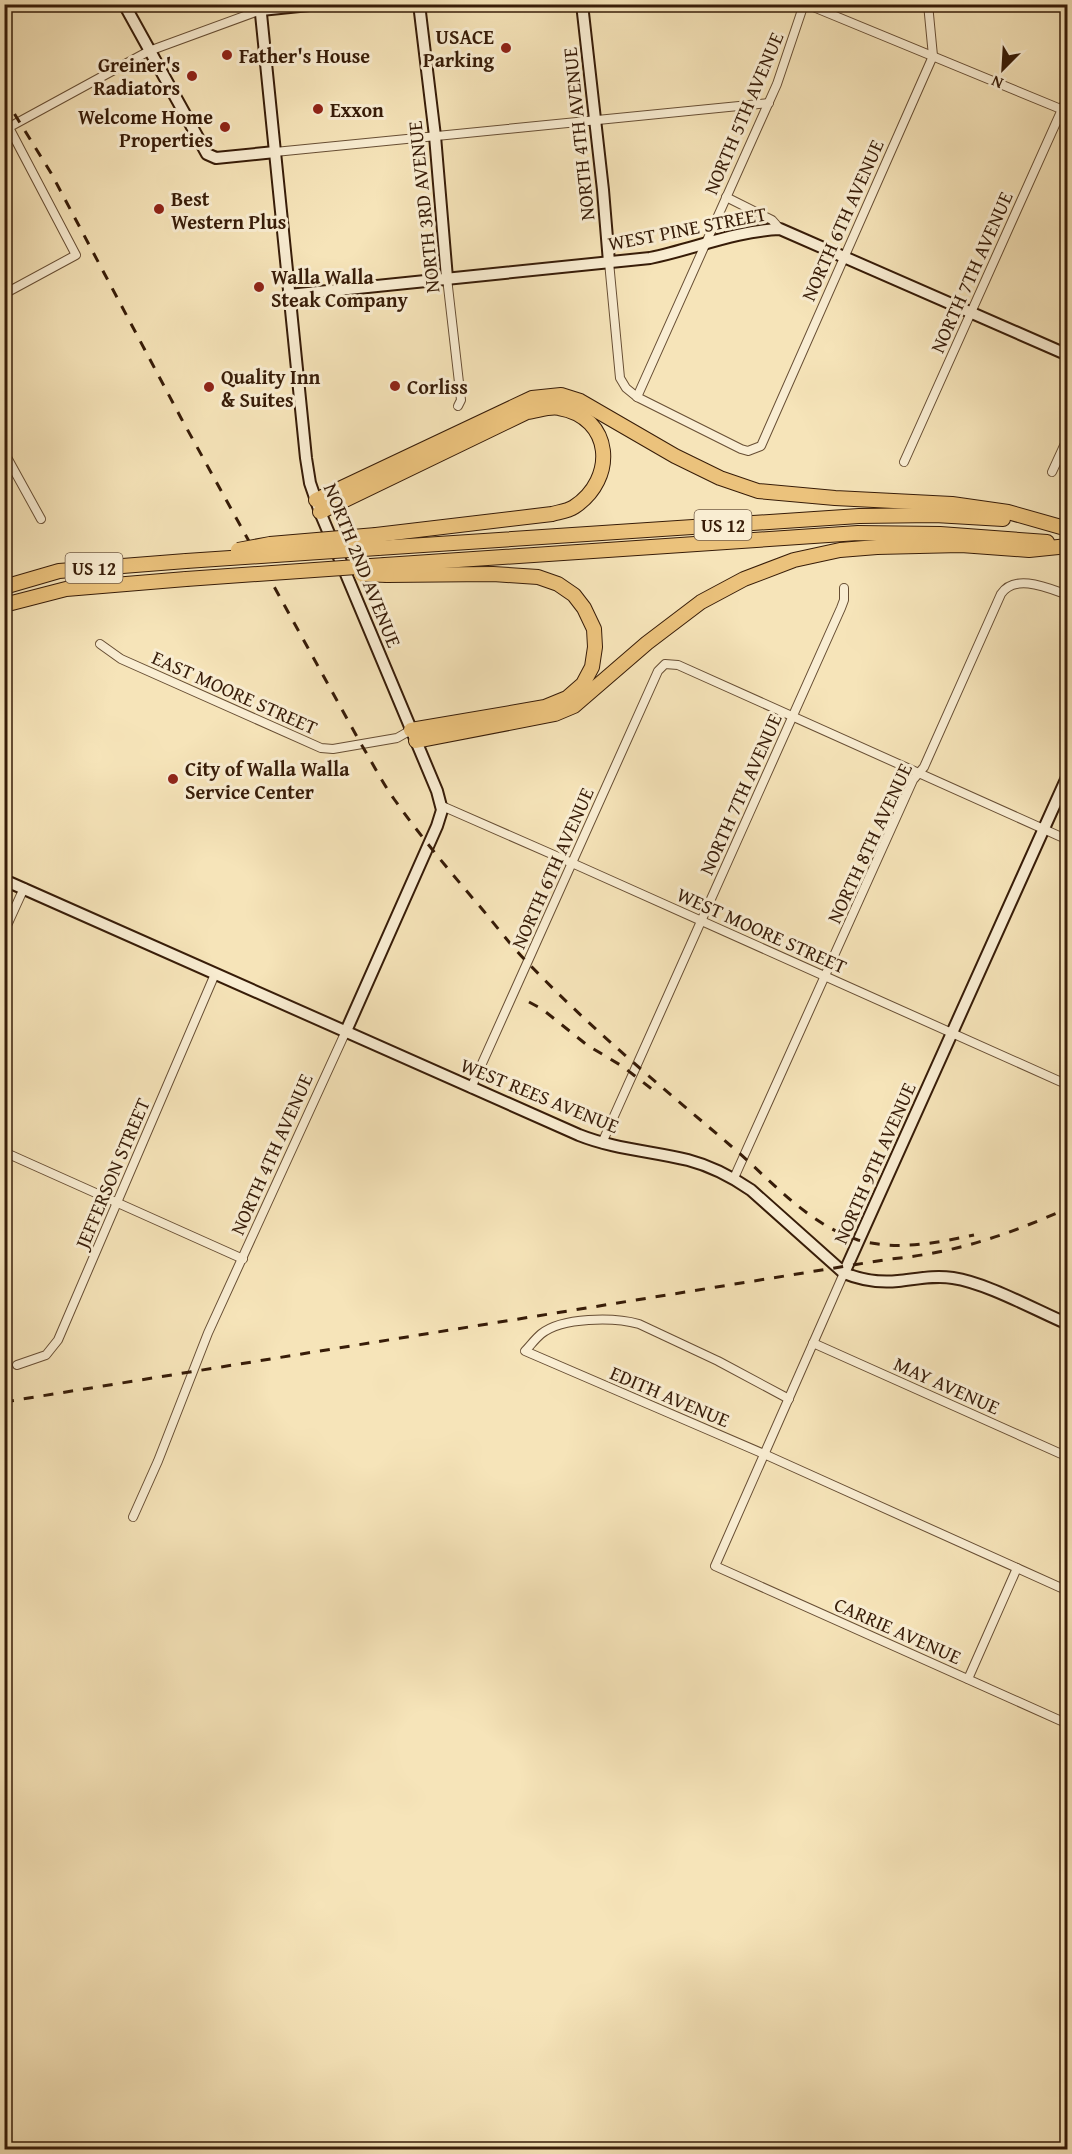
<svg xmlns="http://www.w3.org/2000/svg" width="1072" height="2154" font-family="'Gentium Book Plus',serif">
	<rect width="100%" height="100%" fill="#f6e4b9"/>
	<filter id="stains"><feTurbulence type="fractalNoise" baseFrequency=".00333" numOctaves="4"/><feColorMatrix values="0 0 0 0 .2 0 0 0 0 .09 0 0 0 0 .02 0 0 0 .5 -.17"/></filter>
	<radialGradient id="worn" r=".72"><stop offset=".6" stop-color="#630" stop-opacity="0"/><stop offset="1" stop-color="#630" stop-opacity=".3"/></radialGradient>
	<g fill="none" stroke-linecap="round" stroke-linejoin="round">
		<g stroke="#674e34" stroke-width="10">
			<g id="street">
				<polyline points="806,4 1068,112"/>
				<polyline points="4,118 76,255 4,294"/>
				<polyline points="4,130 149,51 261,10"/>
				<polyline points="275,152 769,103"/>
				<polyline points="726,197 772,220 780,229"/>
				<polyline points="609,262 620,378 626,388 637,397 741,449 748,451 761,446 933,56 928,4"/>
				<polyline points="447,278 461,400 458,406"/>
				<polyline points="637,397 777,84 804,4"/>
				<polyline points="4,452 41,519"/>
				<polyline points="904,462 1068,96"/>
				<polyline points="1052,472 1068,437"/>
				<polyline points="100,644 121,659 321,748 333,749 397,738 411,730"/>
				<polyline points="442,806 572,863 1068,1085"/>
				<polyline points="4,932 24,888"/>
				<polyline points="471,1088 658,671 665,664 678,665 1068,840"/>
				<polyline points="602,1143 841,608 844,600 844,588"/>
				<polyline points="4,1152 243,1259"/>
				<path d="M734,1178l179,-398 11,-13 77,-173c14,-21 47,-6 67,1"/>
				<polyline points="844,1273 715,1566 1068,1724"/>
				<polyline points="813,1343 1068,1457"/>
				<polyline points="17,1365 46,1355 58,1340 215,974"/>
				<path d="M789,1399l-71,-38 -79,-37c-25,-7 -77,-7 -98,10 -6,5 -11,12 -16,17l239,103 304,137"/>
				<polyline points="133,1517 158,1461 208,1333 346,1031"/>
				<polyline points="968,1679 1017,1568"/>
			</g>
		</g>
		<g stroke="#371c08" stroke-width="14">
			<g id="secondary">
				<polyline points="124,4 207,154 216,158 275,152"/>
				<polyline points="260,4 306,458 310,483 320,512 437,791 442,810 437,826 346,1031"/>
				<polyline points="419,4 435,136 447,278"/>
				<polyline points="582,4 603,190 609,262"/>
				<polyline points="261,10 319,4"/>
				<path d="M289,295l361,-37c44,-9 85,-27 130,-29l288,126"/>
				<path d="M4,880l575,255c35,14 72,16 109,25 23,6 44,17 63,30l93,83c17,7 35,10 54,8 19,-2 36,-6 55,-3 34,5 82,32 115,46"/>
				<polyline points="844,1273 1068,775"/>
				<polyline points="1067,2150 1068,2148"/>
			</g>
		</g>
		<g stroke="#371c08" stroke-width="16">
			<g id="highway">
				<polyline points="316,500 532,398 561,395 580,401 675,456 720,478 758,491 835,498 952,504 1008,512 1068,529"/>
				<path d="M320,512l207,-100c10,-1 22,-6 32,-4 54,9 58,71 15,99 -6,4 -15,5 -22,7l-176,21"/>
				<polyline points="378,548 859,516 935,515 1003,519"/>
				<polyline points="385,565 858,533 940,534 1047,542"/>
				<polyline points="387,575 493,574 538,577 558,584 574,595 584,608 594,629 595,647 592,667 583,684 567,698 545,707 411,730"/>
				<polyline points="4,587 59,571 186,561"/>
				<polyline points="4,605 66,589 186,579"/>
				<polyline points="416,741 555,714 574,706 647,643 701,602 744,579 794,560 840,550 877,547 961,545 1029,550 1068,546"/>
			</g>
		</g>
		<use href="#street" stroke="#f9edd2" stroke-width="8"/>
		<use href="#secondary" stroke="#f9edd2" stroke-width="10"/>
		<use href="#highway" stroke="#ebc27c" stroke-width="14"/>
		<g stroke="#371c08" stroke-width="3" stroke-dasharray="10 10" stroke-linecap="butt">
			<path d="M4,97l47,76 130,245 180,326c11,18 21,38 33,55 27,38 57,74 88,110 15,18 30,38 47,55 62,65 133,123 202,182 39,33 76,78 127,94 38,11 78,3 116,-5"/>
			<polyline points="529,1002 542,1009 587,1045 622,1066 653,1090"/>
			<path d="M4,1402l886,-143c65,-6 118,-24 178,-51"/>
		</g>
		<g stroke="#371c08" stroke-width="16" stroke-linecap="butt">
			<g id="highway-bridge">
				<polyline points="238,550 270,544 376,535"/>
				<polyline points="186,561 378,548"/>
				<polyline points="361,574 387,575"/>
				<polyline points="186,579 385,565"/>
			</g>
		</g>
		<use href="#highway-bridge" stroke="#ebc27c" stroke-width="14"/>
	</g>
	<g fill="#8f2418" stroke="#f9edd2" stroke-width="2">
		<circle cx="506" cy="48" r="6"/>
		<circle cx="227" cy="55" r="6"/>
		<circle cx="192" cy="76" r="6"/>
		<circle cx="318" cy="109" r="6"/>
		<circle cx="225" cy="127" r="6"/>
		<circle cx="159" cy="209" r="6"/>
		<circle cx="259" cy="287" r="6"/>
		<circle cx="395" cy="386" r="6"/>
		<circle cx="209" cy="387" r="6"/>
		<circle cx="173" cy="779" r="6"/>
	</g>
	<g text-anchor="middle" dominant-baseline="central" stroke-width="6" stroke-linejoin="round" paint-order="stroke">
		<g fill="#f9edd2" stroke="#715b45" stroke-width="1.5">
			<rect x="694.5" y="510" width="57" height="30" rx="4.5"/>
			<rect x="65.5" y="553" width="57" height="30" rx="4.5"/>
		</g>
		<g font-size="18" font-weight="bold" fill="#371c08">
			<text x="723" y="525">US 12</text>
			<text x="94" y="568">US 12</text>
		</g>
		<g font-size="20" font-weight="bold" fill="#371c08" stroke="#f9edd2" text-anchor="start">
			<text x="494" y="36" text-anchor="end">USACE<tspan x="494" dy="23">Parking</tspan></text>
			<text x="239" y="55">Father's House</text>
			<text x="180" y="64" text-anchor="end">Greiner's<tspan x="180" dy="23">Radiators</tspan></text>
			<text x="330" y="109">Exxon</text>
			<text x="213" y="116" text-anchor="end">Welcome Home<tspan x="213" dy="23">Properties</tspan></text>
			<text x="171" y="198">Best<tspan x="171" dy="23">Western Plus</tspan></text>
			<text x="271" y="276">Walla Walla<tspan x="271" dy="23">Steak Company</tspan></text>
			<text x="221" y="376">Quality Inn<tspan x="221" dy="23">&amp; Suites</tspan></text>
			<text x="407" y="386">Corliss</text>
			<text x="185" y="768">City of Walla Walla<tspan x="185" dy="23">Service Center</tspan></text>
		</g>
		<g font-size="20" fill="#371c08" stroke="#f9edd2">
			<text transform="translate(743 113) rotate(-67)">NORTH 5TH AVENUE</text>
			<text transform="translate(578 134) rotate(-96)">NORTH 4TH AVENUE</text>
			<text transform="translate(423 207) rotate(-96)">NORTH 3RD AVENUE</text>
			<text transform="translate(842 220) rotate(-66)">NORTH 6TH AVENUE</text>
			<text transform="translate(687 228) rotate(-11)">WEST PINE STREET</text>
			<text transform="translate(971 272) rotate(-66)">NORTH 7TH AVENUE</text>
			<text transform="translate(363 565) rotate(68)">NORTH 2ND AVENUE</text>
			<text transform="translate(235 692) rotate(24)">EAST MOORE STREET</text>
			<text transform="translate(740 794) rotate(-66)">NORTH 7TH AVENUE</text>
			<text transform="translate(869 843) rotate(-65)">NORTH 8TH AVENUE</text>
			<text transform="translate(552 868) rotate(-66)">NORTH 6TH AVENUE</text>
			<text transform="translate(762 930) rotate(24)">WEST MOORE STREET</text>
			<text transform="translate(540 1095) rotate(22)">WEST REES AVENUE</text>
			<text transform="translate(271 1154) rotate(-66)">NORTH 4TH AVENUE</text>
			<text transform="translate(874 1163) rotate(-66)">NORTH 9TH AVENUE</text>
			<text transform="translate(112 1173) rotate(-67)">JEFFERSON STREET</text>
			<text transform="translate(947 1385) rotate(24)">MAY AVENUE</text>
			<text transform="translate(670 1396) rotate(23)">EDITH AVENUE</text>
			<text transform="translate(898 1630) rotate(24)">CARRIE AVENUE</text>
		</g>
	</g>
	<rect width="1072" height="2154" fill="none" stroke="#f6e4b9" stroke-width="24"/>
	<rect x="6" y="6" width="1060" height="2142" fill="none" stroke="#371c08" stroke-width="3"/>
	<rect x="12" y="12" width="1048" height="2130" fill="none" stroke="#371c08" stroke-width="1.5"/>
	<g transform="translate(1003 69) rotate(204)" stroke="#f9edd2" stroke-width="4.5" paint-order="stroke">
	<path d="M0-4.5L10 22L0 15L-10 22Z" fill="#371c08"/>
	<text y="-9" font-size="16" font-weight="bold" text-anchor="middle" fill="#371c08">N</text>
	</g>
	<rect width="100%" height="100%" filter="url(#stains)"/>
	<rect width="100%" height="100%" fill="url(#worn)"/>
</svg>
